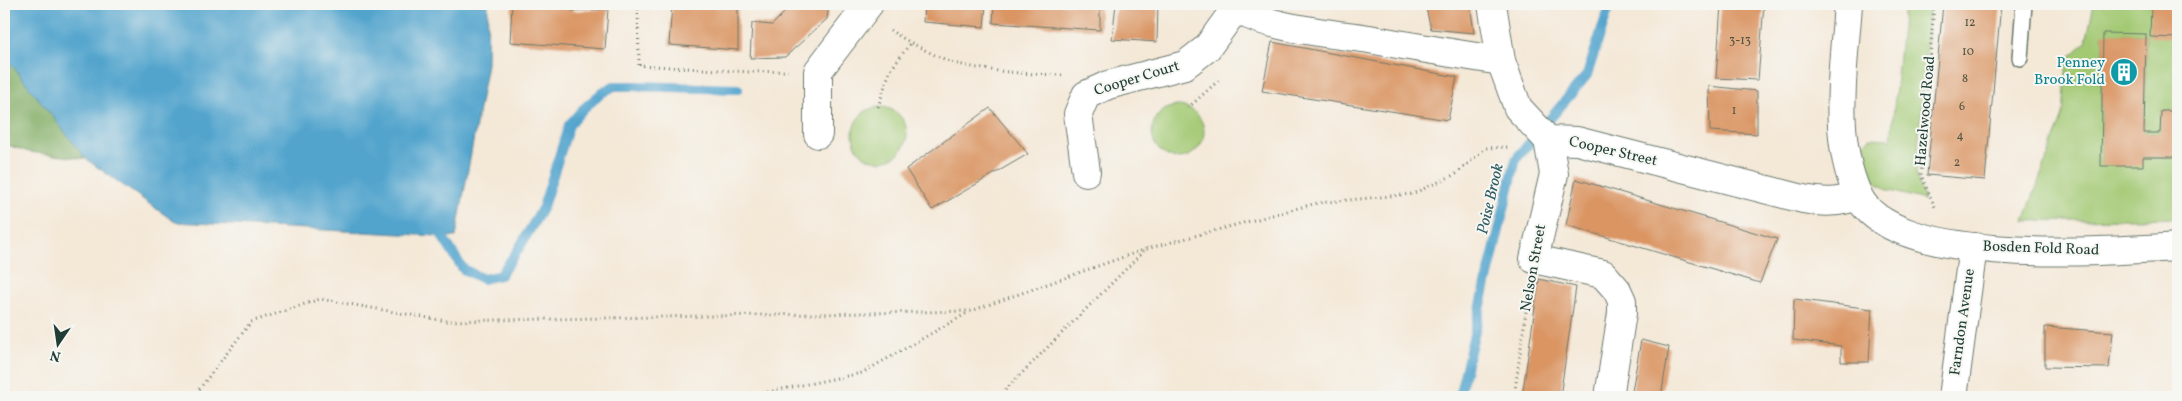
<svg xmlns="http://www.w3.org/2000/svg" width="2182" height="401" font-family="Vollkorn,serif">
	<rect width="100%" height="100%" fill="#f6f6f2"/>
	<filter id="ink" filterUnits="userSpaceOnUse"><feTurbulence type="fractalNoise" baseFrequency=".02" numOctaves="2"/><feDisplacementMap in="SourceGraphic" scale="10" xChannelSelector="R" yChannelSelector="G"/><feConvolveMatrix kernelMatrix="1 2 1 2 8 2 1 2 1" color-interpolation-filters="sRGB"/></filter>
	<filter id="wash" filterUnits="userSpaceOnUse"><feTurbulence type="fractalNoise" baseFrequency=".0096" numOctaves="4" result="noise"/><feDisplacementMap in="SourceGraphic" scale="20" xChannelSelector="R" yChannelSelector="G"/><feGaussianBlur stdDeviation="1.12" result="paint"/><feColorMatrix in="noise" values="0 0 0 0 0 0 0 0 0 0 0 0 0 0 0 0 0 1.4 0 .05"/><feComposite in="paint" operator="in"/></filter>
	<g filter="url(#wash)">
		<rect width="100%" height="100%" fill="#f4e8d7"/>
		<g fill="#a3c973" stroke="#618354">
			<polygon points="1904,4 1930,4 1916,175 1924,200 1887,190 1865,175 1863,145 1870,138 1891,139"/>
			<polygon points="2094,4 2178,4 2178,111 2161,111 2160,133 2144,133 2146,34 2103,34 2101,165 2143,157 2178,157 2178,218 2024,221 2063,115 2067,59 2086,42"/>
			<circle cx="1178" cy="132" r="26"/>
			<circle cx="880" cy="134" r="27"/>
		</g>
		<polygon fill="#82ad65" stroke="#50754c" points="4,55 86,159 29,152 4,144"/>
		<polygon fill="#52a4cd" stroke="#387080" points="4,4 488,4 487,64 456,237 175,222 86,159 4,55"/>
		<g fill="none" stroke-linecap="round" stroke-linejoin="round">
			<g stroke="#52a4cd" stroke-width="10">
				<polyline points="442,236 463,269 483,279 500,275 518,250 543,207 569,125 583,109 603,92 614,86 633,86 738,89"/>
				<polyline points="1459,397 1516,159 1587,75 1610,4"/>
			</g>
		</g>
		<g id="blocks">
			<g fill="#da9564">
				<polygon points="512,4 572,4 572,11 608,9 605,49 510,42"/>
				<polygon points="672,4 738,8 738,50 669,45"/>
				<polygon points="789,4 829,4 827,19 785,57 750,58 752,23 772,25 788,9"/>
				<polygon points="924,4 986,4 984,27 923,22"/>
				<polygon points="994,4 1100,4 1100,30 993,23"/>
				<polygon points="1116,4 1158,4 1157,42 1112,39"/>
				<polygon points="1425,4 1470,4 1474,33 1431,29"/>
				<polygon points="1721,4 1764,4 1758,80 1716,78"/>
				<polygon points="1943,4 2001,4 1985,180 1927,175"/>
				<polygon points="2151,4 2178,4 2178,38 2150,37"/>
				<polygon points="2103,33 2146,34 2144,133 2160,133 2161,111 2178,111 2178,157 2143,157 2143,166 2101,166"/>
				<polygon points="1272,42 1457,77 1448,120 1262,91"/>
				<polygon points="1709,86 1757,91 1757,134 1710,131"/>
				<polygon points="990,108 1028,154 932,210 906,169"/>
				<polygon points="1576,179 1777,239 1760,283 1566,225"/>
				<polygon points="1539,279 1576,287 1560,397 1522,397"/>
				<polygon points="1794,299 1872,309 1869,362 1841,362 1841,346 1793,340"/>
				<polygon points="2045,327 2113,332 2109,368 2045,367"/>
				<polygon points="1641,340 1669,347 1661,397 1631,397"/>
			</g>
		</g>
	</g>
	<g filter="url(#ink)">
		<use href="#blocks" fill-opacity="0" stroke="#6a796d" stroke-width="1"/>
		<g fill="none" stroke-linecap="round" stroke-linejoin="round">
			<g stroke="#6a796d" stroke-width="18">
				<polyline id="lane" points="2020,58 2024,4"/>
			</g>
			<g stroke="#6a796d" stroke-width="30">
				<g id="street">
					<path d="M1231,4c22,23 105,30 138,35 44,8 88,15 132,22"/>
					<path d="M1492,4l9,57 17,47 30,32 29,1 226,58c22,4 34,4 55,-3"/>
					<path d="M1848,4c-4,62 -17,132 10,191 33,73 252,56 320,52"/>
					<polyline points="818,134 818,71 869,4"/>
					<polyline points="1548,140 1554,174 1534,259 1603,274 1617,290 1622,301 1622,313 1609,397"/>
					<polyline points="1086,172 1078,114 1086,95 1108,85 1185,65 1207,48 1235,9"/>
					<polyline points="1953,397 1973,247"/>
				</g>
			</g>
			<g stroke="#6a796d" stroke-width="3" stroke-dasharray="1 4" stroke-linecap="butt">
				<polyline points="638,4 639,65 750,72 788,71"/>
				<polyline points="1934,4 1921,175 1935,207"/>
				<path d="M890,30c14,10 52,30 68,34 34,8 69,10 104,11"/>
				<polyline points="878,107 890,71 911,42"/>
				<polyline points="1188,108 1219,80"/>
				<polyline points="193,397 251,322 320,299 446,321 971,311 1146,249"/>
				<polyline points="743,397 862,373 969,312"/>
				<polyline points="998,397 1146,249 1317,203 1412,194 1456,174 1486,148 1510,147"/>
				<polyline points="1514,397 1529,290"/>
			</g>
			<use href="#lane" stroke="#fff" stroke-width="15"/>
			<use href="#street" stroke="#fff" stroke-width="28"/>
		</g>
	</g>
	<defs>
		<g id="building-disc" transform="scale(1.4375)"><circle r="9.5" fill="#0f9aa8" stroke="#f6f6f2"/><path d="M-4-6H4V6H1V3H-1V6H-4ZM-2.5-4.3h1.7v1.8h-1.7ZM.8-4.3h1.7v1.8H.8ZM-2.5-1h1.7V.8h-1.7ZM.8-1h1.7V.8H.8Z" fill="#fff"/></g>
	</defs>
	<g fill-rule="evenodd">
		<use href="#building-disc" x="2124" y="72"/>
	</g>
	<g text-anchor="middle" dominant-baseline="central" stroke-width="4" stroke-linejoin="round" paint-order="stroke">
		<g font-size="12" fill="#4e5340">
			<text x="1970" y="23">12</text>
			<text x="1740" y="41">3-13</text>
			<text x="1968" y="52">10</text>
			<text x="1965" y="79">8</text>
			<text x="1962" y="107">6</text>
			<text x="1734" y="111">1</text>
			<text x="1960" y="136">4</text>
			<text x="1957" y="163">2</text>
		</g>
		<g font-size="15" fill="#0d838f" stroke="#f6f6f2" text-anchor="end">
			<text x="2105" y="63">Penney<tspan x="2105" dy="17">Brook Fold</tspan></text>
		</g>
		<g font-size="15" fill="#1f3d34" stroke="#f6f6f2">
			<text transform="translate(1137 79) rotate(-17)">Cooper Court</text>
			<text transform="translate(1926 111) rotate(-85)">Hazelwood Road</text>
			<text transform="translate(1613 152) rotate(13)">Cooper Street</text>
			<text transform="translate(2041 249) rotate(2)">Bosden Fold Road</text>
			<text transform="translate(1534 268) rotate(-80)">Nelson Street</text>
			<text transform="translate(1963 322) rotate(-82)">Farndon Avenue</text>
		</g>
		<g font-size="16" font-style="italic" fill="#2e5c62" stroke="#f6f6f2">
			<text transform="translate(1491 199) rotate(-77)">Poise Brook</text>
		</g>
	</g>
	<rect width="2182" height="401" fill="none" stroke="#f6f6f2" stroke-width="20"/>
	<g transform="translate(58 344) rotate(193)" stroke="#f6f6f2" stroke-width="4" paint-order="stroke">
	<path d="M0-4L9 19L0 12L-9 19Z" fill="#1f3d34"/>
	<text y="-8" font-size="14" font-weight="bold" text-anchor="middle" fill="#1f3d34">N</text>
	</g>
</svg>
